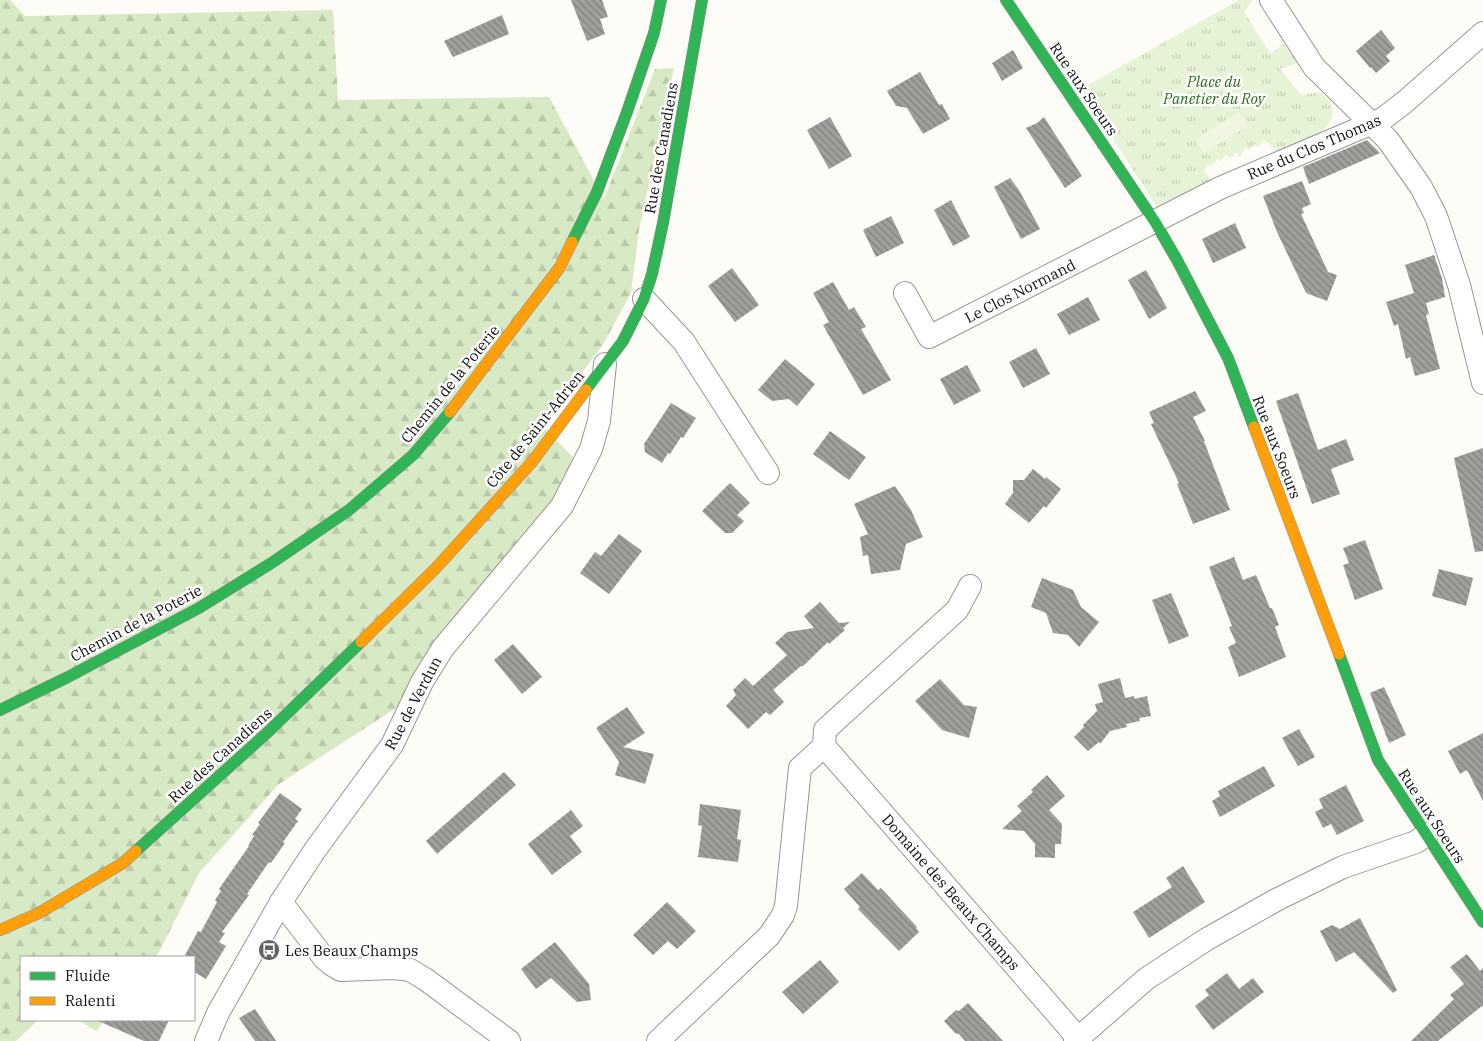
<svg xmlns="http://www.w3.org/2000/svg" width="1483" height="1041" font-family="'IBM Plex Serif',serif">
	<defs>
		<pattern id="forest-firs" width="22" height="20" patternUnits="userSpaceOnUse" patternTransform="scale(1.25)"><rect width="22" height="20" fill="#d8eac5"/><path d="M5 1l3.5 6h-7zM16 11l3.5 6h-7z" fill="#b8c8a8"/></pattern>
		<pattern id="park-tufts" width="24" height="20" patternUnits="userSpaceOnUse" patternTransform="scale(1.25)"><rect width="24" height="20" fill="#e7f3d7"/><path d="M3 7l-1-3M5 7V3M7 7l1-3M15 17l-1-3M17 17v-4M19 17l1-3" fill="none" stroke="#c5cfb8"/></pattern>
		<pattern id="building-back-hatch" width="6" height="6" patternUnits="userSpaceOnUse" patternTransform="scale(1.25)"><rect width="6" height="6" fill="#a19f9c"/><path d="M-1 5l2 2M0 0l6 6M5-1l2 2" fill="none" stroke="#82807e"/></pattern>
	</defs>
	<rect width="100%" height="100%" fill="#fdfcf7"/>
	<g fill="url(#forest-firs)">
		<polygon points="0,0 10,0 25,16 333,10 338,100 549,97 604,199 655,69 674,68 639,230 631,293 602,346 542,426 573,457 556,496 399,706 279,784 199,873 159,952 155,957 21,957 21,1020 38,1020 16,1041 0,1041"/>
		<polygon points="78,1020 105,1020 96,1031"/>
	</g>
	<path fill="url(#park-tufts)" d="M1239,0h14l-9,12 26,41 14,-9 14,19 -18,6 21,26 20,-3c4,5 9,10 11,16 7,24 -38,36 -54,43l-14,-11 -6,7 -3,-3 -5,6 -4,-3 -6,9 -5,-4 -4,6 -5,-3 -5,6 -4,-2 -6,7 -3,-2 -4,6 7,10 -52,30 -78,-121z"/>
	<polygon fill="#f0f6e1" points="1239,112 1248,126 1204,153 1195,139"/>
	<g fill="url(#building-back-hatch)">
		<polygon points="571,0 602,0 608,17 600,19 605,34 587,41"/>
		<polygon points="502,15 509,34 453,57 444,41"/>
		<polygon points="1381,30 1395,48 1386,56 1390,61 1376,73 1371,67 1370,68 1356,51"/>
		<polygon points="1013,50 1023,68 1002,81 992,63"/>
		<polygon points="920,72 939,105 942,104 950,119 923,134 907,108 896,106 887,91"/>
		<polygon points="830,117 852,156 829,169 807,130"/>
		<polygon points="1044,117 1082,176 1065,188 1026,128 1037,123"/>
		<polygon points="1367,140 1380,153 1309,184 1303,167"/>
		<polygon points="1010,178 1019,190 1040,229 1021,239 994,187"/>
		<polygon points="1302,181 1311,204 1302,208 1304,213 1301,214 1328,272 1337,275 1327,301 1306,293 1277,232 1263,196"/>
		<polygon points="951,200 970,237 953,246 934,210"/>
		<polygon points="891,216 904,243 876,257 863,230"/>
		<polygon points="1235,223 1246,248 1213,263 1202,239"/>
		<polygon points="1434,255 1442,278 1445,297 1426,303 1429,314 1426,315 1440,369 1415,376 1410,357 1406,359 1398,324 1394,326 1386,302 1414,293 1405,265"/>
		<polygon points="732,268 759,305 735,322 708,286"/>
		<polygon points="1146,270 1167,308 1149,319 1128,280"/>
		<polygon points="833,282 849,310 854,307 866,327 861,329 891,380 863,395 823,325 829,322 813,293"/>
		<polygon points="1088,297 1100,320 1069,335 1057,314"/>
		<polygon points="1036,348 1050,374 1023,388 1009,362"/>
		<polygon points="785,359 815,384 797,406 789,399 772,401 758,390"/>
		<polygon points="967,365 981,391 954,405 940,379"/>
		<polygon points="1195,391 1206,411 1193,417 1205,441 1204,441 1230,510 1193,524 1177,484 1179,483 1151,424 1154,423 1149,412"/>
		<polygon points="1298,393 1318,450 1346,439 1354,460 1331,469 1340,494 1312,504 1276,401"/>
		<polygon points="671,403 696,418 683,438 681,437 670,454 668,453 662,463 645,452 644,444"/>
		<polygon points="830,431 866,457 849,480 813,454"/>
		<polygon points="1483,448 1483,551 1475,552 1454,458"/>
		<polygon points="1033,469 1045,479 1046,477 1061,489 1046,508 1044,506 1029,523 1005,504 1013,493 1013,480 1024,480"/>
		<polygon points="730,483 750,503 737,515 744,521 732,533 725,533 702,511"/>
		<polygon points="895,486 911,510 923,537 906,544 900,570 871,574 868,555 863,556 860,537 868,534 854,504"/>
		<polygon points="619,534 642,551 609,594 580,573 595,552 601,556"/>
		<polygon points="1365,540 1383,589 1355,600 1343,565 1349,563 1343,548"/>
		<polygon points="1234,557 1243,580 1256,575 1270,608 1272,608 1279,625 1275,627 1286,657 1239,677 1228,647 1236,643 1229,627 1232,626 1209,567"/>
		<polygon points="1439,569 1473,578 1466,606 1432,596"/>
		<polygon points="1042,578 1073,590 1081,607 1099,622 1079,647 1068,635 1053,633 1046,613 1031,607"/>
		<polygon points="1171,593 1189,636 1169,644 1152,600"/>
		<polygon points="820,602 839,623 850,622 843,628 845,630 829,644 828,642 803,666 801,666 773,690 784,702 770,715 766,712 748,729 726,706 736,695 733,690 745,678 753,686 787,655 775,643 787,632 814,628 804,616"/>
		<polygon points="513,644 542,677 522,694 494,660"/>
		<polygon points="1120,678 1125,698 1134,696 1134,699 1147,696 1151,716 1139,718 1140,721 1126,724 1127,727 1110,731 1100,744 1099,742 1088,751 1074,737 1084,727 1083,725 1097,711 1095,704 1103,702 1098,684"/>
		<polygon points="940,679 964,705 977,707 969,738 942,730 915,701"/>
		<polygon points="1384,687 1406,735 1389,743 1370,693"/>
		<polygon points="627,707 645,733 623,747 654,754 645,784 615,775 619,762 596,728"/>
		<polygon points="1299,729 1315,757 1298,766 1282,738"/>
		<polygon points="1483,733 1483,801 1467,770 1460,774 1448,751"/>
		<polygon points="1264,766 1275,786 1220,817 1212,801 1220,796 1218,791"/>
		<polygon points="504,772 516,785 437,854 426,841"/>
		<polygon points="1047,775 1065,796 1049,810 1062,824 1061,844 1055,844 1055,858 1035,857 1035,844 1024,831 1002,829 1022,811 1017,806 1033,792 1031,790"/>
		<polygon points="1346,785 1364,821 1337,835 1331,824 1323,828 1315,812 1323,808 1319,799"/>
		<polygon points="280,793 302,809 295,819 298,821 283,842 285,843 271,863 269,862 247,894 249,895 222,932 225,933 219,942 226,946 206,979 194,972 194,957 184,957 198,931 201,932 217,902 215,900 221,891 219,889 249,846 248,846 254,836 252,835 260,824 258,823"/>
		<polygon points="700,804 741,810 737,839 741,840 738,862 698,857 702,826 698,825"/>
		<polygon points="571,810 583,826 570,836 582,852 552,875 528,844"/>
		<polygon points="1183,866 1205,902 1149,938 1133,912 1172,887 1166,878"/>
		<polygon points="862,873 878,890 881,888 917,927 916,928 919,932 899,951 858,909 860,907 844,889"/>
		<polygon points="667,902 696,931 677,949 668,941 653,955 633,935"/>
		<polygon points="1360,918 1397,990 1393,993 1354,952 1336,962 1320,931 1332,925 1340,929"/>
		<polygon points="555,942 589,984 591,1000 577,1002 551,978 536,989 521,969"/>
		<polygon points="1467,954 1480,971 1483,968 1483,1007 1482,1006 1438,1041 1411,1041 1454,999 1450,995 1464,984 1450,967"/>
		<polygon points="820,960 839,982 803,1014 782,992"/>
		<polygon points="1227,973 1239,989 1253,978 1264,992 1213,1030 1195,1006 1209,995 1205,990"/>
		<polygon points="968,1003 1003,1041 965,1041 959,1034 955,1033 944,1021 956,1010 959,1011"/>
		<polygon points="255,1009 276,1041 255,1041 239,1018"/>
		<polygon points="96,1020 169,1020 159,1041 144,1041"/>
	</g>
	<g fill="none" stroke-linecap="round" stroke-linejoin="round">
		<g stroke="#979795" stroke-width="24">
			<g id="street">
				<polyline points="1271,0 1314,67 1388,140 1421,187 1436,216 1459,285 1483,383"/>
				<polyline points="905,293 929,337 1220,188 1384,118 1406,101 1483,33"/>
				<polyline points="644,299 684,342 768,473"/>
				<polyline points="824,746 1078,1038"/>
				<polyline points="281,902 324,958 332,965 341,970 394,968 410,970 425,979 509,1041"/>
				<polyline points="206,1041 218,1013 281,902 315,850 392,745 422,682 443,648 562,506 591,449 599,421 605,364"/>
				<polyline points="658,1041 769,936 783,915 786,906 800,768 824,746 825,730 957,610 970,586"/>
				<polyline points="1075,1041 1146,979 1207,939 1276,900 1343,867 1416,842 1427,834"/>
			</g>
		</g>
		<g stroke="#8e8d8b" stroke-width="12">
			<g id="fast">
				<polyline points="1006,0 1155,222 1177,260 1228,358 1254,427"/>
				<polyline points="572,242 597,192 627,112 654,33 661,0"/>
				<polyline points="586,390 623,341 644,299 652,274 663,223 702,0"/>
				<polyline points="1339,654 1378,760 1483,922"/>
				<polyline points="0,710 68,677 199,608 273,562 349,510 413,455 450,412"/>
				<polyline points="136,851 268,732 361,642"/>
			</g>
		</g>
		<g stroke="#8e8d8b" stroke-width="12">
			<g id="slow">
				<polyline points="450,412 560,267 572,242"/>
				<polyline points="1254,427 1339,654"/>
				<polyline points="361,642 436,568 532,462 586,390"/>
				<polyline points="0,930 39,913 123,863 136,851"/>
			</g>
		</g>
		<use href="#street" stroke="#fffffe" stroke-width="22"/>
		<use href="#fast" stroke="#30b455" stroke-width="11"/>
		<use href="#slow" stroke="#ff9f0a" stroke-width="11"/>
	</g>
	<defs>
		<g id="bus-disc" transform="scale(1.125)"><circle r="9.5" fill="#646362" stroke="#fff"/><path d="M-5-6H5V4H4V6H2V4H-2V6H-4V4H-5ZM-3.5-4V0h7V-4ZM-3.5 1.2v1.5H-2V1.2ZM2 1.2v1.5H3.5V1.2Z" fill="#fff"/></g>
	</defs>
	<g fill-rule="evenodd">
		<use href="#bus-disc" x="269" y="950"/>
	</g>
	<g text-anchor="middle" dominant-baseline="central" stroke-width="5" stroke-linejoin="round" paint-order="stroke">
		<g font-size="15" font-style="italic" fill="#2f6b1f" stroke="#fff">
			<text x="1214" y="81">Place du<tspan x="1214" dy="17">Panetier du Roy</tspan></text>
		</g>
		<g font-size="15" fill="#111" stroke="#fff">
			<text transform="translate(1084 89) rotate(56)">Rue aux Soeurs</text>
			<text transform="translate(1314 147) rotate(-23)">Rue du Clos Thomas</text>
			<text transform="translate(661 148) rotate(-80)">Rue des Canadiens</text>
			<text transform="translate(1020 291) rotate(-27)">Le Clos Normand</text>
			<text transform="translate(450 384) rotate(-51)">Chemin de la Poterie</text>
			<text transform="translate(535 429) rotate(-51)">Côte de Saint-Adrien</text>
			<text transform="translate(1277 447) rotate(69)">Rue aux Soeurs</text>
			<text transform="translate(136 623) rotate(-28)">Chemin de la Poterie</text>
			<text transform="translate(413 703) rotate(-62)">Rue de Verdun</text>
			<text transform="translate(220 755) rotate(-42)">Rue des Canadiens</text>
			<text transform="translate(1432 816) rotate(57)">Rue aux Soeurs</text>
			<text transform="translate(951 892) rotate(49)">Domaine des Beaux Champs</text>
		</g>
		<g font-size="15" fill="#111" stroke="#fff" text-anchor="start">
			<text x="285" y="950">Les Beaux Champs</text>
		</g>
	</g>
	<rect x="20" y="956" width="175" height="65" fill="#ffffff" stroke="#a0a0a0"/>
	<rect x="30" y="972" width="25" height="8" fill="#30b455" stroke="#a0a0a0"/>
	<text x="65" y="981" font-size="15" fill="#111111">Fluide</text>
	<rect x="30" y="997" width="25" height="8" fill="#ff9f0a" stroke="#a0a0a0"/>
	<text x="65" y="1006" font-size="15" fill="#111111">Ralenti</text>
</svg>
